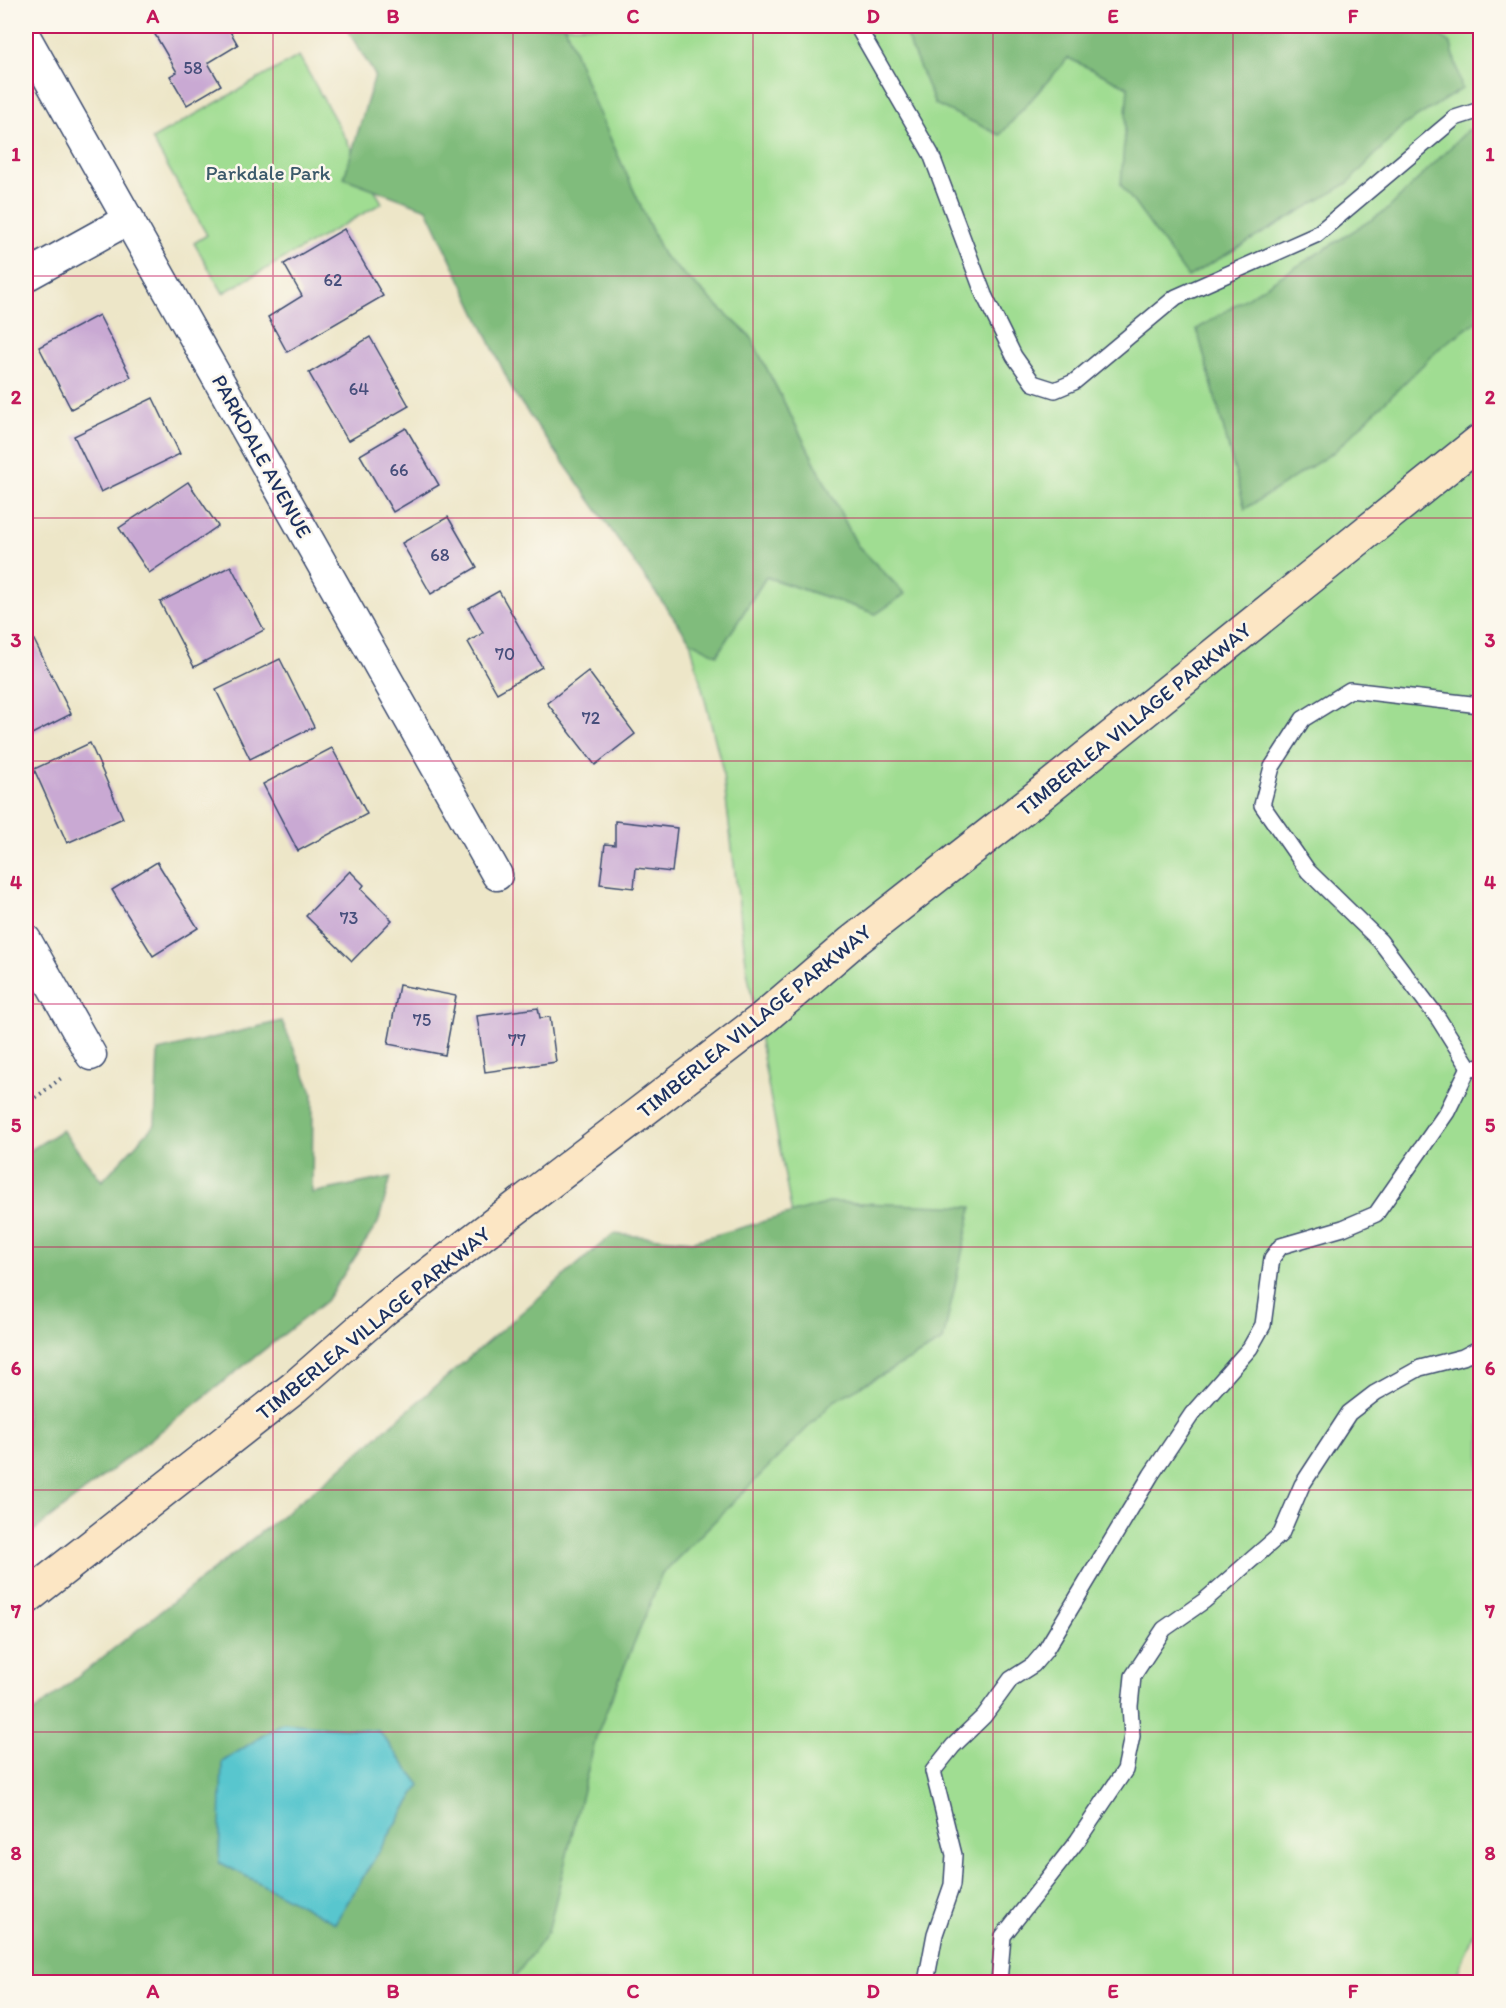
<svg xmlns="http://www.w3.org/2000/svg" width="1506" height="2008" font-family="Itim,sans-serif">
	<rect width="100%" height="100%" fill="#fbf7ec"/>
	<filter id="ink" filterUnits="userSpaceOnUse"><feTurbulence type="fractalNoise" baseFrequency=".0167" numOctaves="2"/><feDisplacementMap in="SourceGraphic" scale="12" xChannelSelector="R" yChannelSelector="G"/><feConvolveMatrix kernelMatrix="1 2 1 2 8 2 1 2 1" color-interpolation-filters="sRGB"/></filter>
	<filter id="wash" filterUnits="userSpaceOnUse"><feTurbulence type="fractalNoise" baseFrequency=".008" numOctaves="4" result="noise"/><feDisplacementMap in="SourceGraphic" scale="24" xChannelSelector="R" yChannelSelector="G"/><feGaussianBlur stdDeviation="1.35" result="paint"/><feColorMatrix in="noise" values="0 0 0 0 0 0 0 0 0 0 0 0 0 0 0 0 0 1.4 0 .05"/><feComposite in="paint" operator="in"/></filter>
	<g filter="url(#wash)">
		<rect width="100%" height="100%" fill="#ede6c8"/>
		<g fill="#a0dd92" stroke="#5e8678" stroke-width="1.5">
			<polygon points="565,26 1480,26 1480,1914 1454,1982 419,1982 806,1291 747,970 722,767 690,641 717,654 766,577 876,614 905,594 857,545 750,336 663,255 593,102"/>
			<polygon points="299,56 382,203 223,293 194,243 207,235 152,139"/>
		</g>
		<g fill="#80bc7c" stroke="#4e766d" stroke-width="1.5">
			<polygon points="345,26 565,26 594,102 663,255 750,336 857,545 905,594 876,614 766,577 717,655 690,641 514,393 427,209 344,178 375,75"/>
			<polygon points="902,26 1428,26 1451,44 1462,89 1404,125 1348,183 1188,277 1121,185 1128,87 1068,58 1000,135 935,104"/>
			<polygon points="1468,130 1480,130 1480,319 1442,346 1334,452 1245,509 1197,329 1387,210"/>
			<polygon points="282,1021 313,1094 312,1193 391,1177 378,1223 326,1301 26,1537 26,1153 62,1130 102,1181 155,1124 158,1051"/>
			<polygon points="832,1202 972,1207 943,1341 834,1401 662,1574 596,1737 548,1932 511,1982 26,1982 26,1718 328,1479 613,1234 694,1241"/>
		</g>
		<polygon fill="#58c6ce" stroke="#3a7a96" stroke-width="1.5" points="282,1723 379,1731 420,1785 335,1923 219,1862 222,1762"/>
		<g id="blocks">
			<g fill="#c9a9d3">
				<polygon points="150,26 227,26 238,45 208,63 221,85 187,105 170,76 177,72"/>
				<polygon points="344,229 383,296 287,352 268,317 302,296 284,264"/>
				<polygon points="99,315 131,377 71,409 39,347"/>
				<polygon points="370,337 409,406 348,441 309,373"/>
				<polygon points="153,398 180,454 101,492 74,436"/>
				<polygon points="406,428 439,485 393,512 360,455"/>
				<polygon points="188,482 218,526 149,573 119,528"/>
				<polygon points="448,517 477,567 431,594 402,543"/>
				<polygon points="231,566 264,630 194,667 160,602"/>
				<polygon points="499,591 542,667 497,693 468,642 483,633 469,608"/>
				<polygon points="28,628 71,714 26,737 26,629"/>
				<polygon points="280,659 314,727 250,759 216,690"/>
				<polygon points="588,671 635,734 595,765 547,703"/>
				<polygon points="90,743 123,818 67,843 34,769"/>
				<polygon points="332,748 367,814 298,851 263,784"/>
				<polygon points="615,821 677,828 672,872 636,868 634,888 600,884 605,844 615,845"/>
				<polygon points="157,862 198,928 153,956 112,890"/>
				<polygon points="350,871 364,885 361,889 392,920 352,961 306,916"/>
				<polygon points="399,985 456,996 445,1055 388,1044"/>
				<polygon points="538,1008 540,1018 550,1017 556,1062 485,1072 477,1016"/>
			</g>
		</g>
	</g>
	<g filter="url(#ink)">
		<use href="#blocks" fill-opacity="0" stroke="#3a4a6e" stroke-width="1.5"/>
		<g fill="none" stroke-linecap="round" stroke-linejoin="round">
			<g stroke="#3a4a6e" stroke-width="18">
				<g id="service">
					<polyline points="857,26 931,154 984,295 1014,356 1033,383 1055,390 1074,382 1176,297 1316,235 1455,118 1480,110"/>
					<polyline points="1480,705 1350,690 1303,719 1272,767 1262,805 1308,871 1380,941 1438,1018 1469,1067 1480,1068"/>
					<polyline points="926,1982 935,1934 952,1885 954,1855 933,1771 953,1746 984,1716 1011,1679 1033,1665 1045,1651 1151,1475 1192,1414 1250,1348 1263,1325 1272,1258 1281,1246 1343,1228 1376,1214 1447,1112 1469,1067"/>
					<polyline points="999,1982 1003,1936 1078,1840 1125,1770 1132,1736 1130,1706 1133,1676 1164,1629 1204,1601 1281,1534 1302,1485 1349,1413 1375,1393 1420,1368 1463,1357 1480,1348"/>
				</g>
			</g>
			<g stroke="#3a4a6e" stroke-width="33">
				<g id="minor">
					<polyline points="26,38 497,875"/>
					<polyline points="26,276 129,219"/>
					<polyline points="26,940 91,1055"/>
				</g>
			</g>
			<g stroke="#3a4a6e" stroke-width="36">
				<polyline id="secondary" points="26,1598 294,1388 384,1309 761,1020 851,943 1036,798 1480,441"/>
			</g>
			<polyline stroke="#3a4a6e" stroke-width="4" stroke-dasharray="1.5 4.5" stroke-linecap="butt" points="26,1105 64,1076"/>
			<use href="#service" stroke="#fff" stroke-width="15"/>
			<use href="#minor" stroke="#fff" stroke-width="30"/>
			<use href="#secondary" stroke="#fce6c4" stroke-width="33"/>
		</g>
	</g>
	<path fill="none" stroke="#c2185b" stroke-width="1.5" stroke-opacity="0.55" d="M273,26v1956M513,26v1956M753,26v1956M993,26v1956M1233,26v1956M26,276h1454M26,518h1454M26,761h1454M26,1004h1454M26,1247h1454M26,1490h1454M26,1732h1454"/>
	<g text-anchor="middle" dominant-baseline="central" stroke-width="5" stroke-linejoin="round" paint-order="stroke">
		<g font-size="18" fill="#464e7b">
			<text x="193" y="68">58</text>
			<text x="333" y="280">62</text>
			<text x="359" y="389">64</text>
			<text x="399" y="470">66</text>
			<text x="440" y="555">68</text>
			<text x="505" y="654">70</text>
			<text x="591" y="718">72</text>
			<text x="349" y="918">73</text>
			<text x="422" y="1020">75</text>
			<text x="517" y="1040">77</text>
		</g>
		<g font-size="21" fill="#3c5a6b" stroke="#fbf7ec">
			<text x="268" y="172">Parkdale Park</text>
		</g>
		<g font-size="21" fill="#1b2f5e" stroke="#fbf7ec">
			<text transform="translate(262 456) rotate(61)">PARKDALE AVENUE</text>
			<text transform="translate(1134 719) rotate(-39)">TIMBERLEA VILLAGE PARKWAY</text>
			<text transform="translate(754 1021) rotate(-39)">TIMBERLEA VILLAGE PARKWAY</text>
			<text transform="translate(373 1323) rotate(-39)">TIMBERLEA VILLAGE PARKWAY</text>
		</g>
	</g>
	<rect width="1506" height="2008" fill="none" stroke="#fbf7ec" stroke-width="66"/>
	<rect x="33" y="33" width="1440" height="1942" fill="none" stroke="#c2185b" stroke-width="2"/>
	<g font-size="20" text-anchor="middle" font-weight="bold" fill="#c2185b">
		<text x="153" y="23">A</text>
		<text x="393" y="23">B</text>
		<text x="633" y="23">C</text>
		<text x="873" y="23">D</text>
		<text x="1113" y="23">E</text>
		<text x="1353" y="23">F</text>
		<text x="16" y="161">1</text>
		<text x="1490" y="161">1</text>
		<text x="16" y="404">2</text>
		<text x="1490" y="404">2</text>
		<text x="16" y="647">3</text>
		<text x="1490" y="647">3</text>
		<text x="16" y="889">4</text>
		<text x="1490" y="889">4</text>
		<text x="16" y="1132">5</text>
		<text x="1490" y="1132">5</text>
		<text x="16" y="1375">6</text>
		<text x="1490" y="1375">6</text>
		<text x="16" y="1618">7</text>
		<text x="1490" y="1618">7</text>
		<text x="16" y="1860">8</text>
		<text x="1490" y="1860">8</text>
		<text x="153" y="1998">A</text>
		<text x="393" y="1998">B</text>
		<text x="633" y="1998">C</text>
		<text x="873" y="1998">D</text>
		<text x="1113" y="1998">E</text>
		<text x="1353" y="1998">F</text>
	</g>
</svg>
